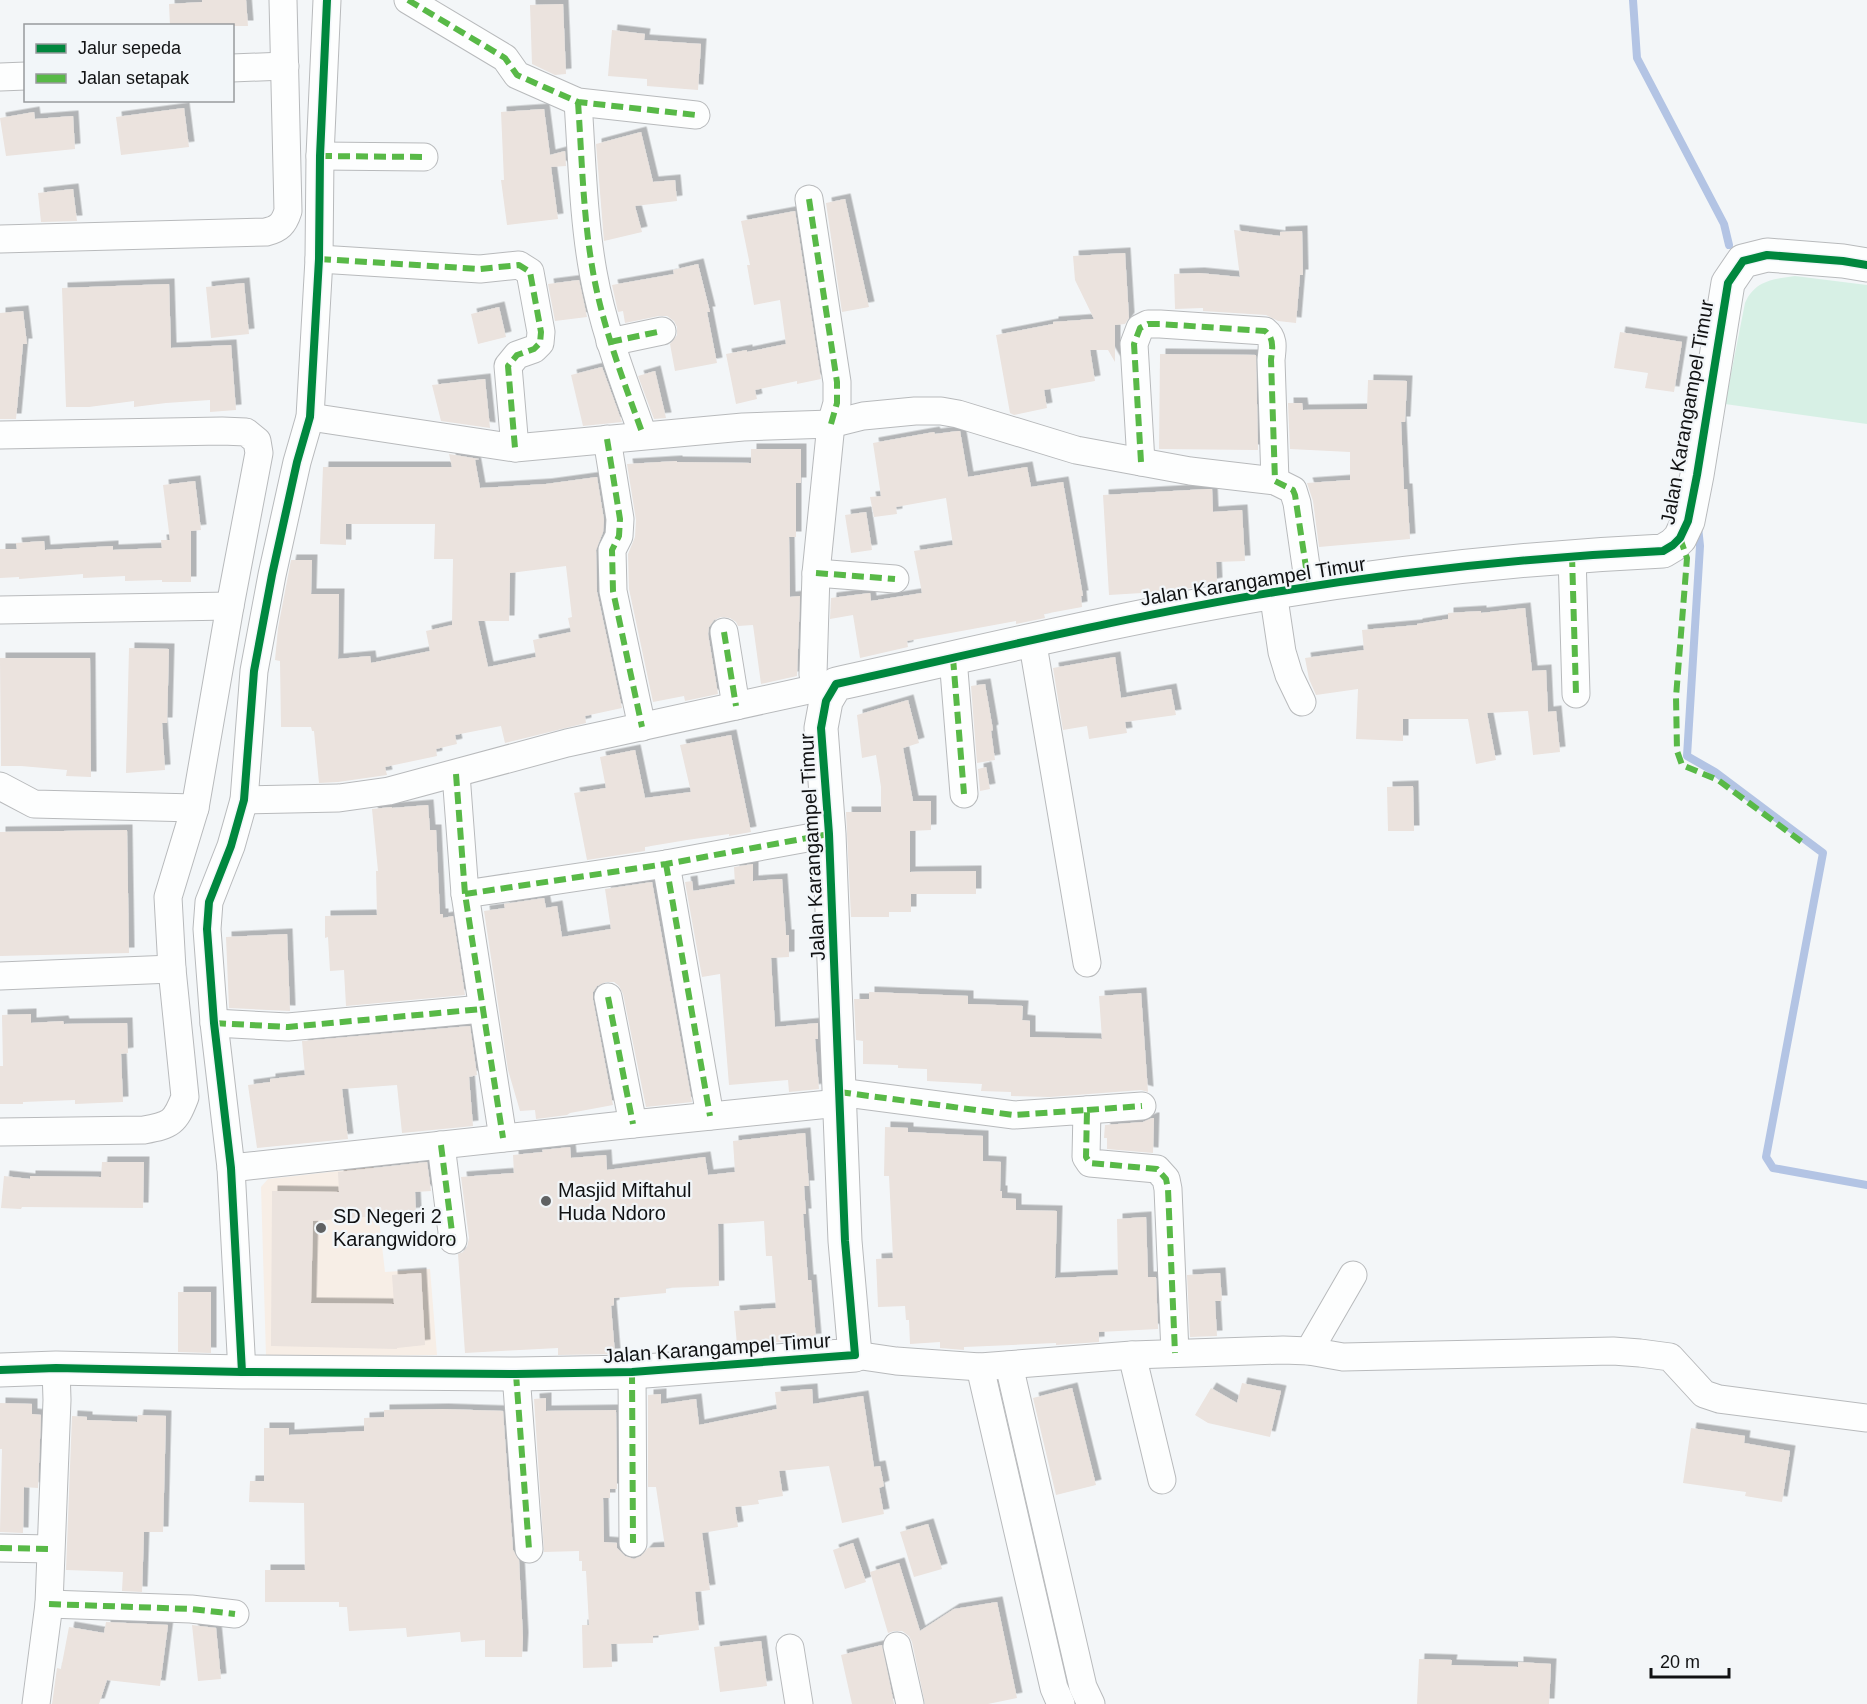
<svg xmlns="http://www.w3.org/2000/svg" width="1867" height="1704" font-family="Arial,sans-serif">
	<defs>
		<filter id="shadow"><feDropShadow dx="5.5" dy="-5.5" stdDeviation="0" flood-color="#0004"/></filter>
	</defs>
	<rect width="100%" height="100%" fill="#f3f6f8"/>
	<polygon fill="#f7eee6" points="373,1167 385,1272 430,1269 437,1355 272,1357 266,1356 261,1187 268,1179"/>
	<path fill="#d7f0e5" d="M1795,276l72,9v139l-142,-20 20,-101c10,-23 29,-24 50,-27z"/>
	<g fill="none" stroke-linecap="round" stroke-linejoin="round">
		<g stroke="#b3c4e4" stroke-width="8">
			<polyline points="1633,0 1637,58 1724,224 1729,245"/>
			<polyline points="1698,527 1700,546 1687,756 1715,772 1823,853 1766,1157 1773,1168 1867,1185"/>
		</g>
	</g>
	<g fill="#ebe3de" fill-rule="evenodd" filter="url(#shadow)">
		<polygon points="202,0 246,0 248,26 170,26 169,4 202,2"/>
		<polygon points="563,4 566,74 555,75 532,64 530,5"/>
		<polygon points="612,30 645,34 644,40 701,44 698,90 647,86 647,79 608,76"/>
		<polygon points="184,108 189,147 121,155 116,117"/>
		<polygon points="544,109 550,155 565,151 566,166 551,167 558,219 507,225 501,180 504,180 501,112"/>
		<polygon points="34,112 35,119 73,116 75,149 6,156 0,118"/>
		<polygon points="641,132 653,182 675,180 677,201 635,206 642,232 604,241 596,144"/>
		<polygon points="73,189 77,221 41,222 38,193"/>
		<polygon points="845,199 869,307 842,312 826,203"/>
		<polygon points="795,211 821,379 797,384 797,381 755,390 757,399 736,404 726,354 747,350 747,352 786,344 780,300 754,305 747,265 750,265 741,221"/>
		<polygon points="1234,230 1280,236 1280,232 1302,231 1303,275 1300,275 1296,323 1278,321 1266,315 1203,311 1203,308 1175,309 1174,274 1199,273 1240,277"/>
		<polygon points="1125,253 1129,318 1125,324 1115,325 1115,362 1108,350 1090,350 1095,381 1044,390 1047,408 1014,415 1010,413 996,335 1053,324 1053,322 1094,319 1075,280 1073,256"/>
		<polygon points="698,264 710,312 707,312 717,363 675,371 670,344 677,335 677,327 674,321 667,316 659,316 625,323 623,311 618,312 612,285 674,274 673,270"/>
		<polygon points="579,280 587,317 555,321 548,284"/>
		<polygon points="244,283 249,334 211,338 206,287"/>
		<polygon points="169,284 171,348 231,345 236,410 210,412 210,400 166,403 134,407 134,401 89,407 66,407 62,288"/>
		<polygon points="499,307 506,337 478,344 471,314"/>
		<polygon points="23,311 27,344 23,344 16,419 0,419 0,313"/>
		<polygon points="1620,332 1682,342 1674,392 1645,388 1648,373 1614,368"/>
		<polygon points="1160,354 1256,355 1258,450 1159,449"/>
		<polygon points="602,367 622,422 583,426 571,375"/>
		<polygon points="655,371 666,418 654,419 638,376"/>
		<polygon points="485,379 490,428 441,421 432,385"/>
		<polygon points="1368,380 1407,381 1405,422 1401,422 1404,489 1407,489 1410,539 1319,547 1313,501 1307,483 1350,480 1350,452 1290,449 1288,403 1302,403 1303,410 1367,409"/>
		<polygon points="958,431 960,431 968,477 1027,467 1031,487 1063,482 1083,596 1081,596 1082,607 1044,614 1045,618 1016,624 1016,621 907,641 908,647 860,658 853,615 830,619 831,598 870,593 871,601 922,593 914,551 953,545 946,498 896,507 897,514 874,517 870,497 881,496 873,443 934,432 935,434"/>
		<polygon points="751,449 801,449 801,483 796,483 796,537 789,537 790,597 800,596 797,676 761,684 753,625 738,626 736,622 730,618 721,617 714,620 709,627 708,634 718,694 685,701 684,696 653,702 629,589 628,554 635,537 636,520 627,464 677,461 677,462 751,463"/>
		<path d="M449,454l30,5 -4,1 5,28 66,-4 51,-7 7,43 -1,12 -7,18 1,42 25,116 -37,8 1,7 -81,20 -4,-17 -46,9 2,9 -21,5 1,7 -52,11 2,8 -49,7 -19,1 -5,-52h-2l-1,-4h-30l-1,-66 -5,-1 3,-32 13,-68h21l-1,34h28l-1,65 32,-3 1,7 59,-12 -4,-20 26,-6 1,-66h-19l1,-35h-89v21l-26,-1 3,-77h129zM566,566l6,51 -4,1 3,14 -38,8 3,17 -48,10 -10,-46h31l1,-48z"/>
		<polygon points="195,481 201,530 191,531 191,582 162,582 162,580 125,581 125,576 83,578 83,574 19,579 19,577 0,578 0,549 17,549 16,543 44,541 45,550 113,546 113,550 162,548 161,540 170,540 163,485"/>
		<polygon points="1207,489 1212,489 1213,512 1242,510 1245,561 1216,562 1217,583 1175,591 1109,595 1103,495"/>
		<polygon points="866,512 872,550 851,553 845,515"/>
		<polygon points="1525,608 1532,671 1546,670 1548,712 1556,711 1560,752 1533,755 1528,711 1487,713 1496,760 1476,764 1468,719 1403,719 1403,741 1356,739 1358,689 1316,695 1309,679 1305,658 1364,650 1362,630 1417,625 1417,624 1448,619 1448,613 1481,611 1481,613"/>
		<polygon points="129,648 169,649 167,723 162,723 165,770 126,773"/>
		<polygon points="1115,657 1121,698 1171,689 1176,715 1125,722 1127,733 1089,739 1087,726 1063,730 1053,668"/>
		<polygon points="0,658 90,658 91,777 66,776 67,770 21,766 1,766"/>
		<polygon points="985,684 993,730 991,731 995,760 977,763 971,686"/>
		<polygon points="908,700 919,743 903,748 913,801 931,801 931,830 910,831 910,872 976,871 976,894 911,894 911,912 889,912 889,917 851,917 846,812 881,812 881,787 876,755 862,758 857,715"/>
		<polygon points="731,735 751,832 729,836 729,834 687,840 645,847 645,851 587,860 574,793 606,788 600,757 635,750 645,798 691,792 680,745"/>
		<polygon points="986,767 990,789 980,791 978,769"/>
		<polygon points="1413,786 1414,831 1388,831 1387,787"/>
		<polygon points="428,805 430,830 436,830 440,914 443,914 443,918 453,916 465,995 346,1006 344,970 330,971 328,937 325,938 325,916 377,915 376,871 378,871 372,809 392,807 392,808"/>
		<polygon points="127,830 129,953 0,956 0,832"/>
		<polygon points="753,864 753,881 782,879 786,935 789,935 789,957 771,958 775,1027 818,1023 818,1039 815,1039 819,1089 789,1092 788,1080 729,1085 720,974 702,977 685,882 692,881 693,891 735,884 734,867"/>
		<polygon points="652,882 692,1102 646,1107 623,994 619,986 614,982 606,982 597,986 593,992 593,1000 613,1105 570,1113 567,1115 536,1119 535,1110 520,1111 508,1070 484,911 505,908 504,904 544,898 546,908 557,906 562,937 611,929 605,889"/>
		<polygon points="287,934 290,1011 229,1008 226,937"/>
		<polygon points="869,992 968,996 968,1004 1023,1006 1022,1020 1030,1021 1030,1037 1102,1039 1099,996 1141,993 1148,1092 1141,1090 1050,1097 1011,1096 1011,1092 981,1091 982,1084 927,1081 927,1069 898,1068 898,1065 863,1064 863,1041 856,1040 854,999 869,999"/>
		<polygon points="31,1014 31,1023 63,1021 64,1024 127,1023 128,1053 121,1054 123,1102 75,1104 75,1100 23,1102 23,1104 0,1104 0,1066 3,1066 2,1015"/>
		<polygon points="470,1026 477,1075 469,1077 473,1126 402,1133 397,1085 342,1089 348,1139 257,1148 248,1085 270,1082 270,1079 305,1075 302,1041"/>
		<polygon points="1152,1118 1154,1118 1153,1153 1107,1149 1107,1138 1104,1138 1105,1125 1143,1122"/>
		<polygon points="885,1127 908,1128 908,1132 983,1136 983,1161 1001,1162 1000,1191 1002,1191 1002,1198 1016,1199 1016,1210 1057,1211 1055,1278 1118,1275 1117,1219 1146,1217 1148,1277 1156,1277 1158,1329 1099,1332 1099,1342 1056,1345 1056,1343 964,1347 964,1350 940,1348 940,1342 910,1344 909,1320 906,1320 905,1306 878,1307 876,1259 893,1258 889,1176 884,1176"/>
		<polygon points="805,1133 809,1186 804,1186 806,1214 803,1214 808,1280 811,1280 816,1339 737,1345 734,1311 776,1308 772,1256 766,1256 764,1221 718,1224 719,1286 666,1288 666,1293 614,1298 614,1305 611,1306 615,1354 558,1355 558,1348 465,1353 458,1254 463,1252 467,1247 469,1238 461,1177 514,1173 513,1155 543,1152 542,1150 570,1147 571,1158 606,1155 607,1170 705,1157 708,1175 735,1172 733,1141"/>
		<polygon points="102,1162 144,1162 143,1208 22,1207 21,1209 1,1208 4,1176 30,1179 30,1176 101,1177"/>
		<polygon points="427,1162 431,1191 415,1192 416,1213 313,1221 311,1303 394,1304 392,1275 421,1273 425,1345 397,1348 397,1349 271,1346 272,1191 339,1192 338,1172"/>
		<polygon points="1220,1273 1222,1301 1215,1301 1217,1336 1190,1337 1187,1275"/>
		<polygon points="178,1292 211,1292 211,1353 178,1352"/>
		<polygon points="1242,1383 1281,1391 1270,1437 1208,1423 1195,1415 1211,1388 1237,1403"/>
		<polygon points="1072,1388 1096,1485 1056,1495 1033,1398"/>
		<polygon points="812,1389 813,1404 863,1396 874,1467 880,1466 884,1486 879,1488 884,1514 842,1523 829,1466 779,1471 783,1496 758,1500 759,1504 735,1507 738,1527 702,1533 710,1590 695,1592 699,1630 653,1636 653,1643 611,1644 612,1667 583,1668 582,1625 589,1625 586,1571 582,1571 582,1561 579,1561 579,1551 544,1552 534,1399 546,1398 546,1411 616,1410 617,1489 610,1489 610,1498 603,1498 604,1542 617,1543 617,1548 625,1556 634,1559 641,1556 648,1548 665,1547 656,1487 648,1487 648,1395 661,1394 661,1404 696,1399 699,1425 777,1409 775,1392"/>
		<polygon points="0,1403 32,1404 32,1414 41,1415 38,1488 24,1487 23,1533 0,1532 2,1449 0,1449"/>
		<polygon points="443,1409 503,1411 513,1550 519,1560 523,1638 522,1657 485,1657 485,1640 461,1642 460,1632 407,1637 406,1628 349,1631 347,1607 339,1607 339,1602 265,1602 265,1570 305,1570 304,1503 249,1502 250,1481 264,1481 264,1428 289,1428 289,1435 364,1431 364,1418 384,1417 384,1410"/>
		<polygon points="138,1415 166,1416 163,1532 144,1532 142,1592 122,1591 123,1572 66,1570 72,1416 87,1417 87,1420 137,1422"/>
		<polygon points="1691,1428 1745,1436 1744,1443 1790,1451 1782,1502 1745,1496 1746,1492 1683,1483"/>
		<polygon points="928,1524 942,1569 914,1577 900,1532"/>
		<polygon points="853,1543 866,1582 845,1589 833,1550"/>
		<polygon points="899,1563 920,1631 954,1609 997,1602 1017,1698 988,1704 925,1704 912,1642 909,1636 902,1631 894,1631 888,1633 870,1572"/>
		<polygon points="106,1622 168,1625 160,1686 107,1680 99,1704 52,1704 57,1668 61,1669 69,1627 104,1633"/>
		<polygon points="192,1625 216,1628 221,1679 198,1681"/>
		<polygon points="761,1641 767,1686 720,1692 714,1647"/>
		<polygon points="882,1645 894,1704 852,1704 841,1655"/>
		<polygon points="1419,1659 1452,1660 1451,1665 1518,1667 1518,1662 1551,1664 1549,1704 1417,1704"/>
	</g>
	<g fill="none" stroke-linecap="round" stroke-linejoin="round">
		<g stroke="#b8babc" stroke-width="29">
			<g id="street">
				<polyline points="408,0 505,58 517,75 578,102 696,115"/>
				<polyline points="232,68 285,66"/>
				<polyline points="0,77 26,76"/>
				<path d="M578,102c4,57 5,114 15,170 10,56 31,110 50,163"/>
				<polyline points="320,156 424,157"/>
				<polyline points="809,199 837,382 837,403 831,424 816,573 813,674 816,688"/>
				<path d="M0,239l266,-7c13,-3 18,-8 22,-21l-5,-211"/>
				<polyline points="319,259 480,269 519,265 530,272 541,332 540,343 534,349 517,355 508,366 515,448"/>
				<polyline points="610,342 662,331"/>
				<polyline points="310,417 515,448 743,427 831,424 863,416 915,411 941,411 958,414 1076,450 1190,471 1275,481 1293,490 1297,503 1309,587"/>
				<path d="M0,435l222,-4 24,1 11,9 2,12 -29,153 -35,202 -27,89 4,72 13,128c-10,26 -14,28 -41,33l-144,2"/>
				<polyline points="607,439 620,519 619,536 612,550 613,591 642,727"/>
				<path d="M1141,462l-7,-118 6,-16 8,-4h12l105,7c10,8 7,18 6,29l4,121"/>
				<polyline points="1572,555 1576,694"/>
				<polyline points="816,573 895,579"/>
				<polyline points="1273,592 1282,652 1289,675 1302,702"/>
				<polyline points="0,610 230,606"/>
				<polyline points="724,632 736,706"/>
				<polyline points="1032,639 1087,963"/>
				<polyline points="953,658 964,794"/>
				<polyline points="456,774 465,894 503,1138"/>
				<polyline points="0,786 34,804 195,808"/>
				<polyline points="244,800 339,798 389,791 567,743 836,684"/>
				<polyline points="666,864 710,1116"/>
				<polyline points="465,894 666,864 829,834"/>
				<polyline points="0,976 172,969"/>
				<polyline points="608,997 633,1124"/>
				<polyline points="214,1023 288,1027 482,1009"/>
				<polyline points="839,1092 1014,1115 1087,1110 1086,1157 1090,1163 1157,1169 1166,1179 1168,1189 1175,1353"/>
				<polyline points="1087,1110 1142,1106"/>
				<polyline points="441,1145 453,1240"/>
				<polyline points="231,1168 633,1124 839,1103"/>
				<polyline points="1309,1351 1353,1275"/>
				<polyline points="855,1355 896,1361 980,1367 1132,1355 1283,1350 1309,1351 1343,1357 1613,1351 1640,1353 1670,1357 1704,1394 1719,1399 1867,1418"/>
				<polyline points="1132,1355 1162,1480"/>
				<polyline points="1009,1365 1083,1687 1091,1704"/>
				<polyline points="980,1367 1054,1688 1061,1704"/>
				<polyline points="242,1372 231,1168 214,1023 207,929 209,902 231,846 244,800 254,671 272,575 297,462 310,417 319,259 320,156 327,0"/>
				<polyline points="632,1372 633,1543"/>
				<polyline points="516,1374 529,1549"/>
				<polyline points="0,1548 50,1549"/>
				<polyline points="49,1604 191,1609 235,1614"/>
				<polyline points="897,1646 910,1704"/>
				<polyline points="790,1648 799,1704"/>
				<polyline points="36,1704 49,1604 57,1400 56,1368"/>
			</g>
		</g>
		<g stroke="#b8babc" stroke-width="35">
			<path id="secondary" d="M0,1370l56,-2 186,4 274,2 116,-2 223,-17 -10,-114 -16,-407 -8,-106 5,-27 10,-17c146,-32 292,-68 439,-92 129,-21 258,-35 388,-41l10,-6 7,-7 8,-17 9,-46 31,-192 15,-22 24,-6 76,6 24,4"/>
		</g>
		<use href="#street" stroke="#fdfefe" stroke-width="27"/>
		<use href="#secondary" stroke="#fdfefe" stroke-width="33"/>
		<g stroke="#58b947" stroke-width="6" stroke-dasharray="12 6" stroke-linecap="butt">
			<polyline points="408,0 505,58 517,75 578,102 696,115"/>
			<path d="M578,102c4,57 5,114 15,170 10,56 31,110 50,163"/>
			<polyline points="320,156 424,157"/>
			<polyline points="809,199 837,382 837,403 831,424"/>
			<polyline points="319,259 480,269 519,265 530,272 541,332 540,343 534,349 517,355 508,366 515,448"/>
			<polyline points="610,342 662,331"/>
			<polyline points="607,439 620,519 619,536 612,550 613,591 642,727"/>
			<path d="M1141,462l-7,-118 6,-16 8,-4h12l105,7c10,8 7,18 6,29l4,121 18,9 2,5 14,92"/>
			<polyline points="1680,538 1687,558 1676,697 1677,751 1682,765 1718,780 1806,845"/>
			<polyline points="1572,555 1576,694"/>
			<polyline points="816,573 895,579"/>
			<polyline points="724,632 736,706"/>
			<polyline points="953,658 964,794"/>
			<polyline points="456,774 465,894 503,1138"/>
			<polyline points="666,864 710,1116"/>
			<polyline points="465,894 666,864 829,834"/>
			<polyline points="608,997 633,1124"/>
			<polyline points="214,1023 288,1027 482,1009"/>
			<polyline points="839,1092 1014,1115 1087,1110 1086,1157 1090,1163 1157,1169 1166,1179 1168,1189 1175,1353"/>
			<polyline points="1087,1110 1142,1106"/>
			<polyline points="441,1145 453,1240"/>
			<polyline points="632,1372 633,1543"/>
			<polyline points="516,1374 529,1549"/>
			<polyline points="0,1548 50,1549"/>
			<polyline points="49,1604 191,1609 235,1614"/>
		</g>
		<g stroke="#f2f6f9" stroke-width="11">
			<g id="cycleway">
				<path d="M0,1370l56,-2 186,4 274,2 116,-2 223,-17 -10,-114 -16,-407 -8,-106 5,-27 10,-17c146,-32 292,-68 439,-92 129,-21 258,-35 388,-41l10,-6 7,-7 8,-17 9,-46 31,-192 15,-22 24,-6 76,6 24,4"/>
				<polyline points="242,1372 231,1168 214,1023 207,929 209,902 231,846 244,800 254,671 272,575 297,462 310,417 319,259 320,156 327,0"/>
			</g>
		</g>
		<use href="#cycleway" stroke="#00873e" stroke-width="8"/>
	</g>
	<g fill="#606263" stroke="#f2f6f9" stroke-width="2">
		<circle cx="546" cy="1201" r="6"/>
		<circle cx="321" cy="1228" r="6"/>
	</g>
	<g text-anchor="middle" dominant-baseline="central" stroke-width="4.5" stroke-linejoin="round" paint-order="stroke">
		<g font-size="20" fill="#111213" stroke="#f2f6f9">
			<text transform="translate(1687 412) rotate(-80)">Jalan Karangampel Timur</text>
			<text transform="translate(1253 581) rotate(-9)">Jalan Karangampel Timur</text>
			<text transform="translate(812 847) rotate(-93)">Jalan Karangampel Timur</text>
			<text transform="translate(717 1348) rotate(-4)">Jalan Karangampel Timur</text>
		</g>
		<g font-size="20" fill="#111213" stroke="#f2f6f9" text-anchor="start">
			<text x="558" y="1190">Masjid Miftahul<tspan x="558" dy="23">Huda Ndoro</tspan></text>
			<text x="333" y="1216">SD Negeri 2<tspan x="333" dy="23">Karangwidoro</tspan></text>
		</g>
	</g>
	<rect x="24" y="24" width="210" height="78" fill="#f2f6f9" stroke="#989b9d" stroke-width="1.5"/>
	<rect x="36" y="44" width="30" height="9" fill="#00873e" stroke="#989b9d" stroke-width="1.5"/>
	<text x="78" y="54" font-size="18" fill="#111213">Jalur sepeda</text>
	<rect x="36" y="74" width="30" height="9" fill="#58b947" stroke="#989b9d" stroke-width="1.5"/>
	<text x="78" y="84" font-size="18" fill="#111213">Jalan setapak</text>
	<path d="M1651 1668v9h78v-9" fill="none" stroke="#111213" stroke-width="3"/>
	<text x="1660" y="1668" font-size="18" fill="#111213" stroke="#f2f6f9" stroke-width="4.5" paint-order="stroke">20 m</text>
</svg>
